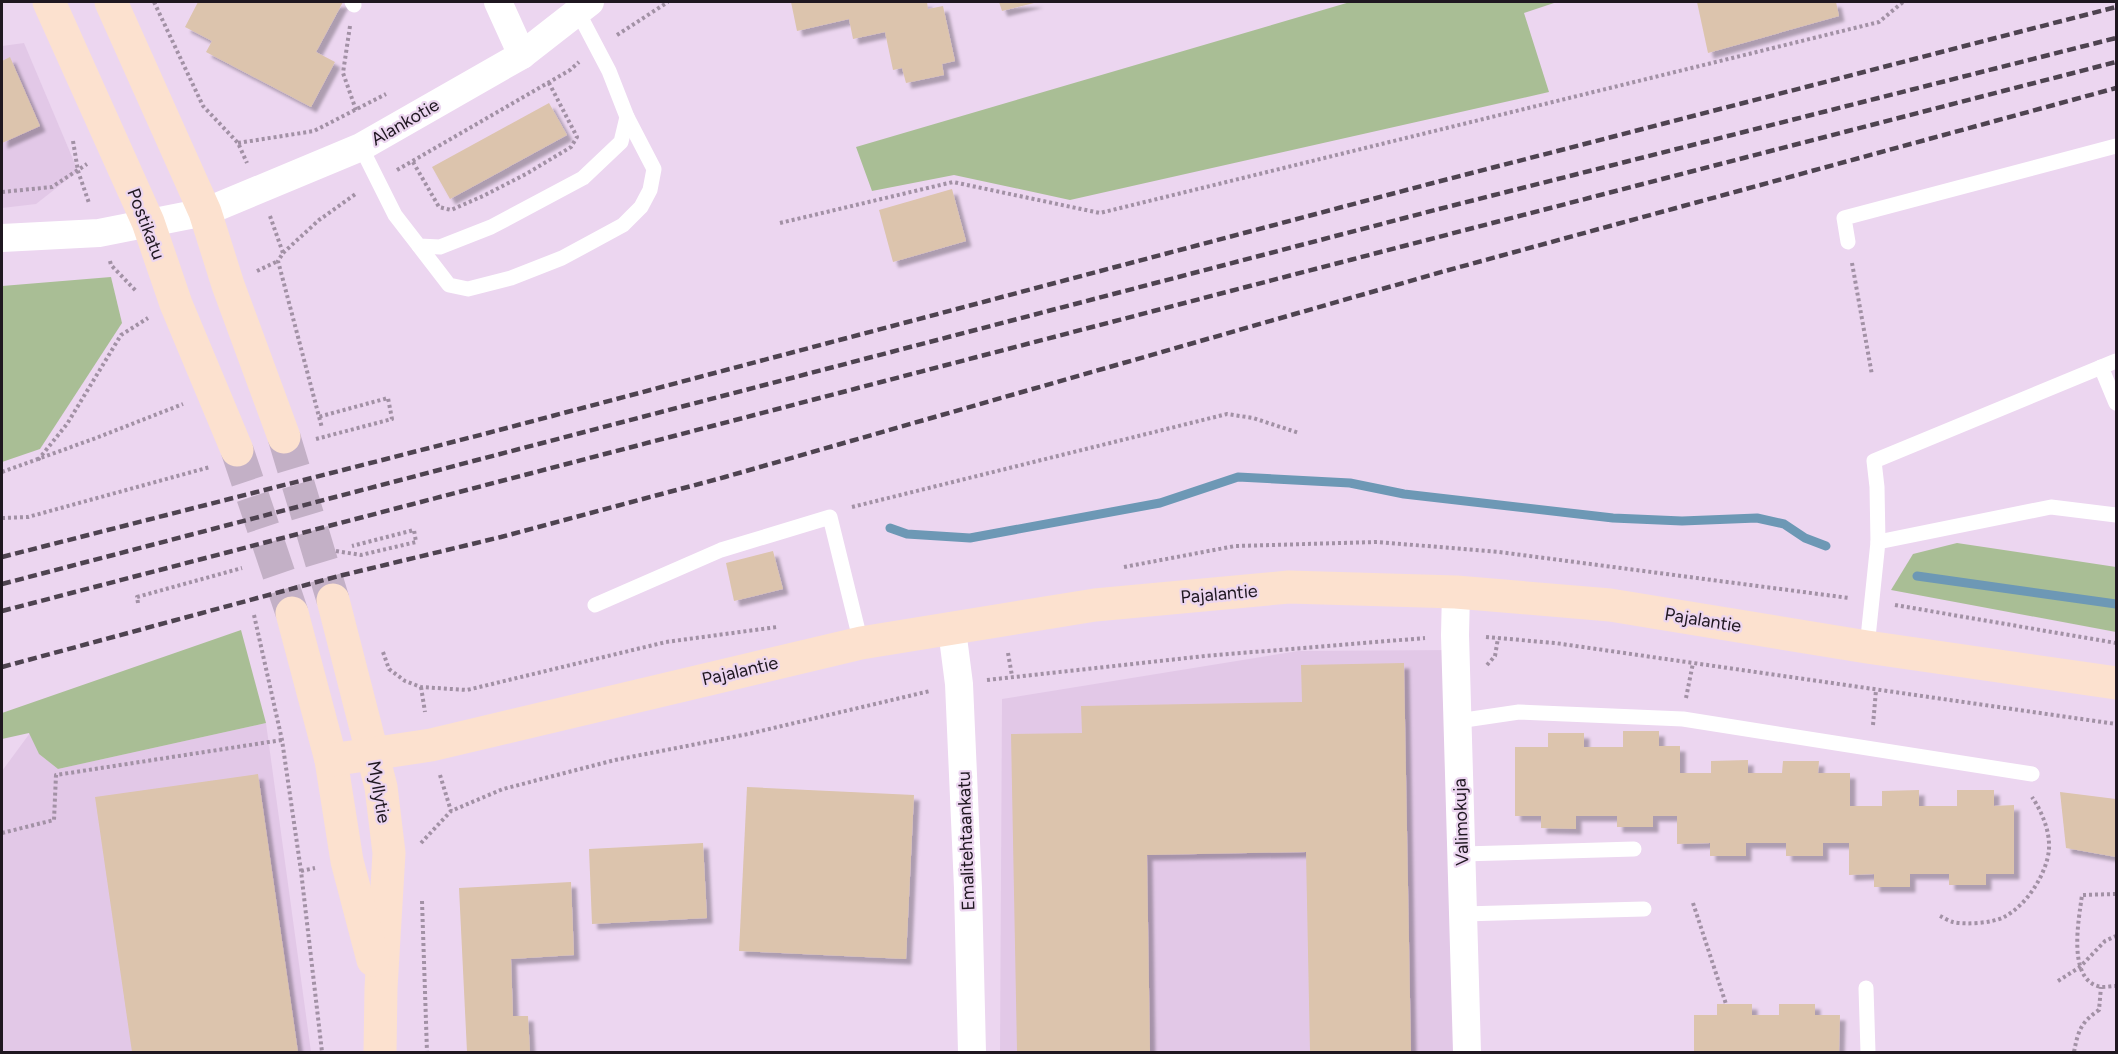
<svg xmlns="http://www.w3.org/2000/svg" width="2118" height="1054" font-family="Figtree,sans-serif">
	<defs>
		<filter id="shadow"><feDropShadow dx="5.5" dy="5.5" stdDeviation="1.5" flood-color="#0004"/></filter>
	</defs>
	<rect width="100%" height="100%" fill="#ecd6f0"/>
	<g fill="#e2c8e7">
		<polygon points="24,43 78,171 36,204 2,208 2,46"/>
		<polygon points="1457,650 1465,1052 1000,1052 1002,699 1298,651"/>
		<polygon points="266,723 311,1052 2,1052 2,771 30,733 39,754 58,769"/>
	</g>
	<g fill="#a9be95">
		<polygon points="1350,2 1557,2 1524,13 1549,92 1070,200 954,175 872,191 856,147"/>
		<polygon points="111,277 122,323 40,449 2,462 2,286"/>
		<polygon points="1957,543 2116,567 2116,632 1891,590 1913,554"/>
		<polygon points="241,630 266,723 58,769 39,754 29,733 2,739 2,713"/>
	</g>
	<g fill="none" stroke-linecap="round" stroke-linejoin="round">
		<g stroke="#6d98b5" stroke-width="9">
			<polyline points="890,528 907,534 970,538 1160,503 1238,477 1350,483 1404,494 1613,518 1682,521 1757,518 1784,524 1805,538 1826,546"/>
			<polyline points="1917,576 2116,604"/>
		</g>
	</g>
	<g fill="#dcc4ad" filter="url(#shadow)">
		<polygon points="198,2 343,2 316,52 335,62 311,107 206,52 212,41 185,27"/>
		<polygon points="791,2 927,2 928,9 943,6 955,61 942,64 944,75 906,83 902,68 893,70 885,32 853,39 849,19 797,31"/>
		<polygon points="999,2 1038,2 1002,11"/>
		<polygon points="1697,2 1836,2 1839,16 1708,53"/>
		<polygon points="10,57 40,126 2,143 2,61"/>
		<polygon points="549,103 567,135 450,199 432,167"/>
		<polygon points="952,189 966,241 893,262 879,210"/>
		<polygon points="773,551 783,589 734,601 726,563"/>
		<polygon points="1404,663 1411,1052 1310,1052 1306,852 1147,855 1150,1052 1017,1052 1011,734 1082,733 1081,706 1302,702 1301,665"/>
		<polygon points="1623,731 1659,731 1659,746 1680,746 1680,773 1711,773 1711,761 1748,760 1748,773 1782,773 1783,761 1819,761 1818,773 1850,773 1850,806 1882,806 1882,791 1919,790 1919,806 1957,806 1957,790 1994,790 1994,806 2014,805 2014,874 1986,874 1986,885 1949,885 1949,874 1910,874 1910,887 1874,887 1874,874 1849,875 1849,843 1823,843 1823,856 1786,856 1786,843 1746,843 1746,856 1710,856 1710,843 1677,844 1677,816 1653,816 1653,827 1617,827 1617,816 1576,816 1576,829 1541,828 1541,816 1515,816 1515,747 1548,747 1548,733 1584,733 1584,747 1623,747"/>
		<polygon points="258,774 298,1052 132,1052 95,797"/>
		<polygon points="747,787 914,795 906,959 739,951"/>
		<polygon points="2060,792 2116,799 2116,857 2066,848"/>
		<polygon points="703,843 707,918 592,924 589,849"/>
		<polygon points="571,882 574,955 511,959 513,1016 528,1016 530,1052 467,1052 459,888"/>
		<polygon points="1717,1004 1752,1004 1752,1015 1779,1015 1779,1004 1815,1004 1815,1015 1840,1015 1839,1052 1694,1052 1694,1015 1717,1015"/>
	</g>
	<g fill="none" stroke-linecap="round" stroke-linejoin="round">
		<g stroke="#c3b0c6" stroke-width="33" stroke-dasharray="33 16" stroke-linecap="butt">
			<polyline points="284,437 333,600"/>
			<polyline points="237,450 292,613"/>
		</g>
		<g stroke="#a291a5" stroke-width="4" stroke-dasharray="3 3" stroke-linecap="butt">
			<polyline points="154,2 203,106 238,143 247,163"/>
			<polyline points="350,26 343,73 356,110"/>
			<polyline points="617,35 668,2"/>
			<polyline points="73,141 78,171 89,203"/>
			<polyline points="238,143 314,131 386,94"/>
			<polyline points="413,162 439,207 451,210 483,196 526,174 571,147 577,137 548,81"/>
			<polyline points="397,170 570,70 579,62"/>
			<polyline points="2,192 52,187 87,164"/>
			<polyline points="270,216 283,253 278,261 322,428"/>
			<polyline points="780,223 953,182 1100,213 1879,22 1903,2"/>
			<polyline points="283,253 319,220 357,193"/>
			<polyline points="110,261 111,265 136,291"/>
			<polyline points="1852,263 1872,375"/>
			<polyline points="257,271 278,261"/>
			<polyline points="316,439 392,419 388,398 318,417"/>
			<polyline points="38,460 67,424 121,335 148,318"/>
			<polyline points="2,472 96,438 183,404"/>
			<polyline points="852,507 1227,414 1253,418 1299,433"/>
			<polyline points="2,518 28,517 210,467"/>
			<polyline points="336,551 361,555 416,542 414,530 352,546"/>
			<polyline points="1124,567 1235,546 1378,542 1499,552 1849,598"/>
			<polyline points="138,603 137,597 242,568"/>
			<polyline points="1895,605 2116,643"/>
			<polyline points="254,615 282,740 301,871 322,1052"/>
			<polyline points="1486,637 1555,643 2116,724"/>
			<polyline points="383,652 389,669 405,681 421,687 467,690 666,642 777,627"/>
			<polyline points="1008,653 1012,676"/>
			<polyline points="1487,665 1495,656 1498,638"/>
			<polyline points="987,680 1205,656 1425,638"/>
			<polyline points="421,687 425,712"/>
			<polyline points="1686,698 1693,663"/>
			<polyline points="1873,725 1876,690"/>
			<polyline points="440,775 451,811"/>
			<polyline points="2,833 54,820 56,775 282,740"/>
			<polyline points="421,843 451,811 503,789 615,760 748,734 930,691"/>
			<polyline points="301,871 315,868"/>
			<path d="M2116,894l-34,1c-3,24 -16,87 20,92 5,0 10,-1 14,-1"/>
			<polyline points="422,901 427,1052"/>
			<polyline points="1693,903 1726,1004"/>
			<path d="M1940,916c4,2 9,5 13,6 12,3 40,1 51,-5 22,-11 43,-43 45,-68 1,-18 -7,-37 -17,-52"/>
			<polyline points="2058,981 2080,967 2105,941 2116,936"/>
			<path d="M2074,1052c4,-21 7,-30 25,-42l2,-23"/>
		</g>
		<g stroke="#fff" stroke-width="15">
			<polyline points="352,2 354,5"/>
			<polyline points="361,147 395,215 419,246 440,247 491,227 583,178 621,142 627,117 609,71 578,12"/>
			<polyline points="1848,242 1844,218 2116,146"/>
			<polyline points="419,246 449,285 468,289 511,278 562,258 623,225 641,207 650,190 654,169 627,117"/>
			<polyline points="2101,367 2116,403"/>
			<polyline points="1878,542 1877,487 1874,461 2116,361"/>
			<polyline points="595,605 721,550 830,517 861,643"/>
			<polyline points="1867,647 1878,542 2051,507 2116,515"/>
			<polyline points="1458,721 1519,712 1683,719 2032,774"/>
			<polyline points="1462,854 1634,849"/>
			<polyline points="1463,914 1644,909"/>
			<polyline points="1866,988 1868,1052"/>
		</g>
		<g stroke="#fff" stroke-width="28">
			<polyline points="498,2 522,55"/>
			<polyline points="2,238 99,233 205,212 361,147 522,55 590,2"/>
			<polyline points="1456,592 1455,635 1467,1052"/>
			<polyline points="952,630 959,684 968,888 972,1052"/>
		</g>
		<g stroke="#fce1cf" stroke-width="33">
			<polyline points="49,2 148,222 176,304 237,450"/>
			<polyline points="111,2 205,212 228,285 284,437"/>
			<polyline points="333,600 381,787 389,853 381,988 380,1052"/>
			<polyline points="292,613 331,760 347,861 373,960"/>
			<polyline points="331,760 431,745 861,643 1095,605 1289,587 1456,592 1610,605 1867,647 2116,683"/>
		</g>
		<g stroke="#4e4350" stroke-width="4.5" stroke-dasharray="9 4.5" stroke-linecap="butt">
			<polyline points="2,557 484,434 1433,183 2116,7"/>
			<polyline points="2,584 1439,209 2116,38"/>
			<path d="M2,611c704,-183 1409,-368 2114,-549"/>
			<polyline points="2,667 339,576 501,537 725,477 1445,271 2116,88"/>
		</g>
	</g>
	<g text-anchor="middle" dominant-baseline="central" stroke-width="4.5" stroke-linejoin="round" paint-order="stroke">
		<g font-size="18" fill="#1f1720" stroke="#ecd6f0">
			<text transform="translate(405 122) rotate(-30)">Alankotie</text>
			<text transform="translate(146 224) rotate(69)">Postikatu</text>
			<text transform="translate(1219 594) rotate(-5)">Pajalantie</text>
			<text transform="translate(1703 620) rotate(9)">Pajalantie</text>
			<text transform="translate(740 671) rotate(-13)">Pajalantie</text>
			<text transform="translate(379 792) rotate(80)">Myllytie</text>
			<text transform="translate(1461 822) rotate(-92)">Valimokuja</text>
			<text transform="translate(966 841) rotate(-92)">Emalitehtaankatu</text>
		</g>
	</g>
	<rect width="2118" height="1054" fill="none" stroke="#1f1720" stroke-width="6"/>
</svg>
